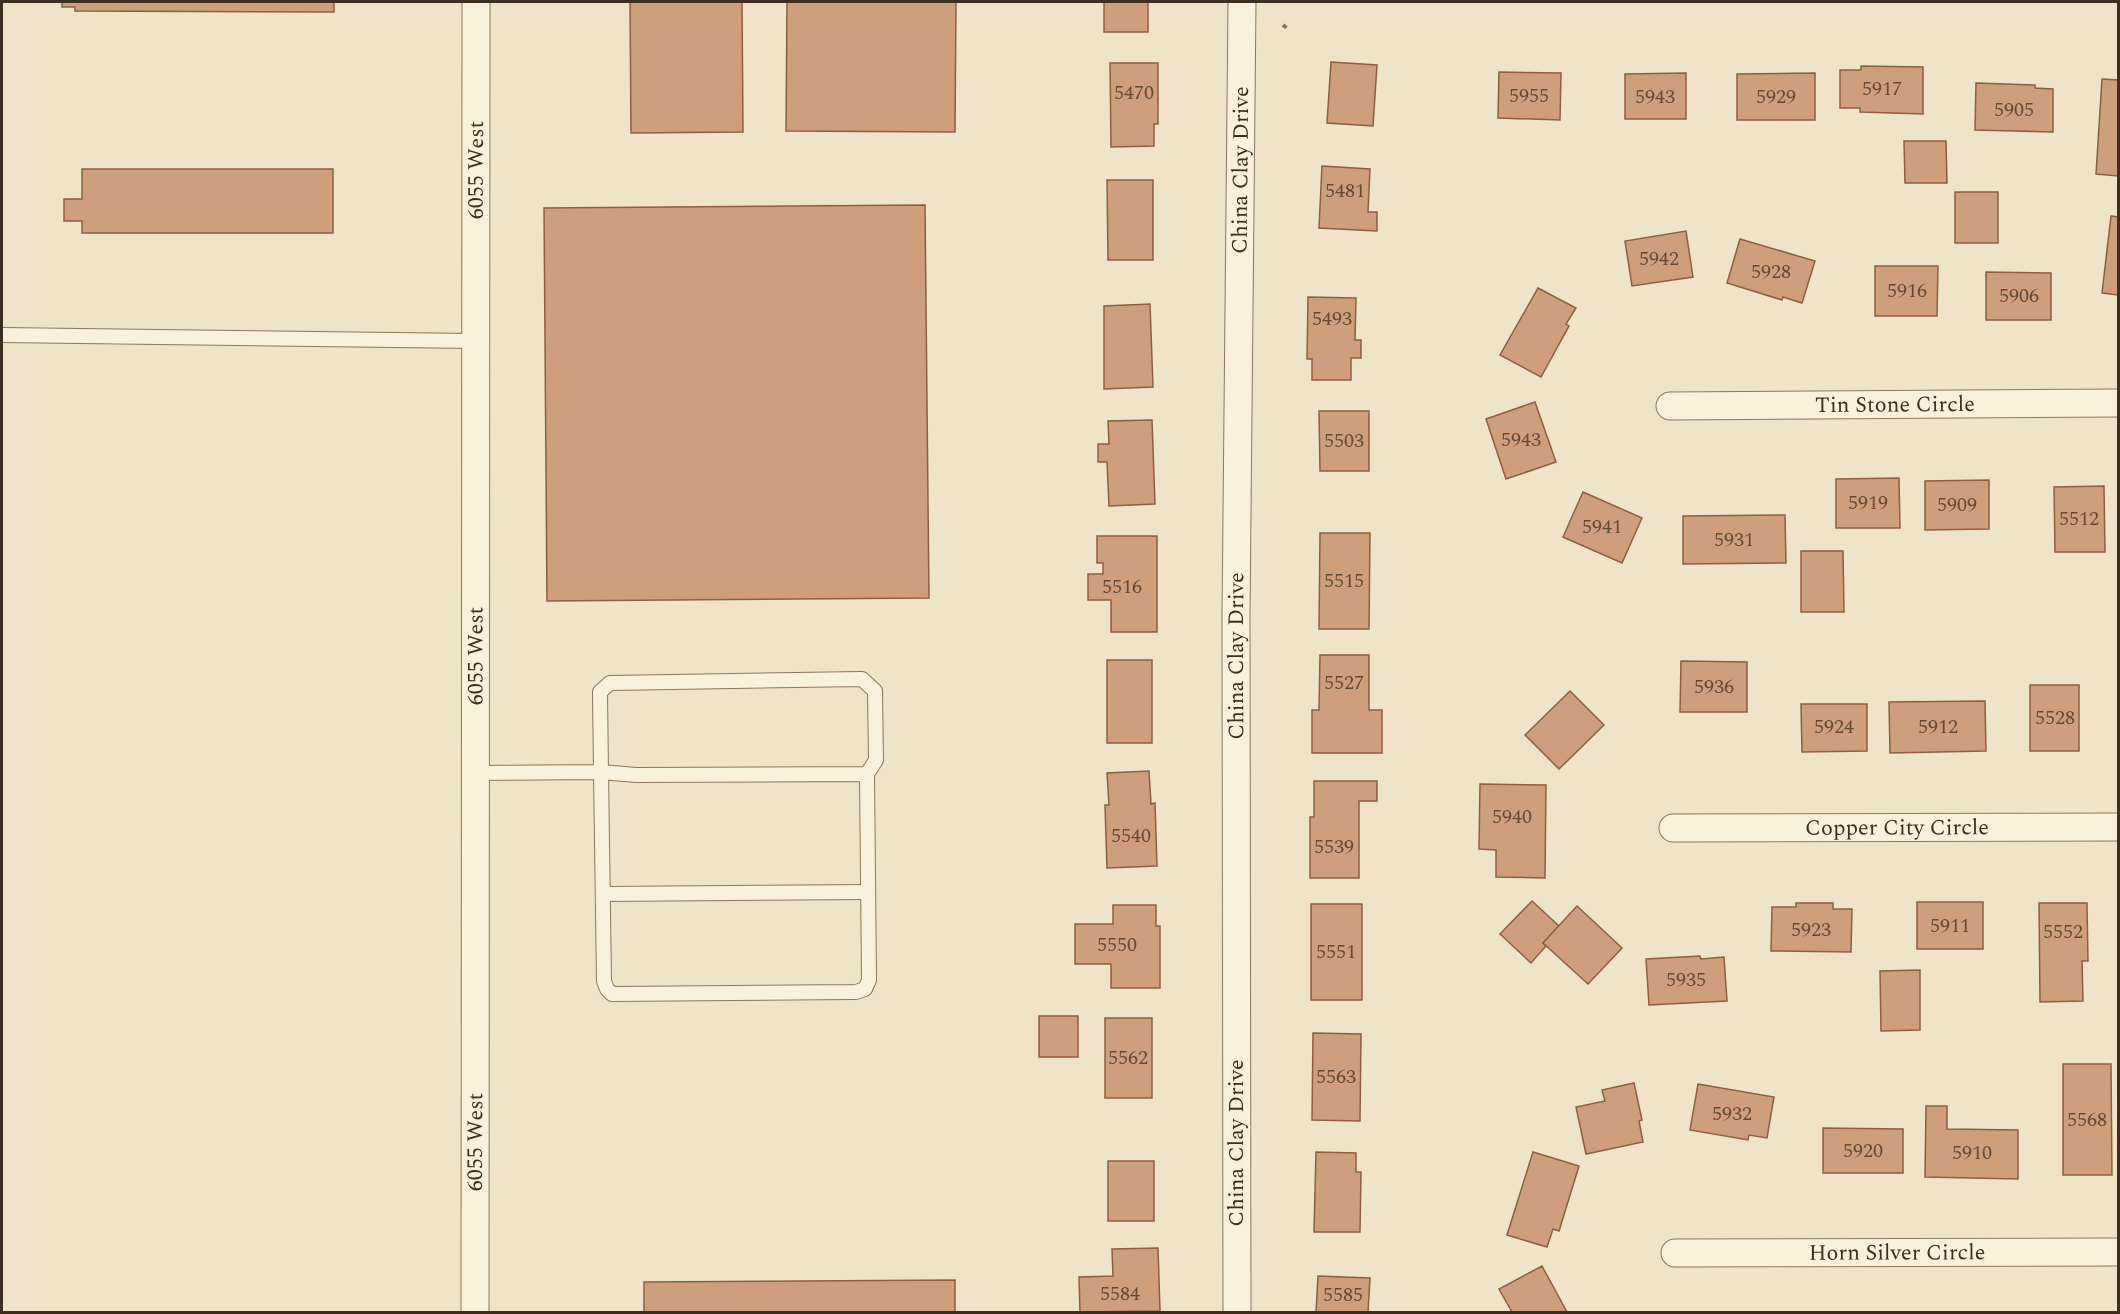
<svg xmlns="http://www.w3.org/2000/svg" width="2120" height="1314" font-family="Spectral,serif">
	<rect width="100%" height="100%" fill="#f0e4c8"/>
	<g fill="#cf9f7d" stroke="#8d5f41" stroke-width="1.5">
		<polygon points="62,2 334,2 334,12 75,11 75,7 62,7"/>
		<polygon points="630,2 742,2 743,132 631,133"/>
		<polygon points="787,2 956,2 955,132 786,131"/>
		<rect x="1104" y="2" width="44" height="30"/>
		<polygon points="1331,62 1377,65 1373,126 1327,123"/>
		<polygon points="1110,63 1158,63 1158,124 1154,124 1154,146 1111,147"/>
		<polygon points="1861,66 1923,67 1923,114 1860,112 1860,108 1840,108 1840,70 1861,70"/>
		<polygon points="1499,72 1561,73 1560,120 1498,118"/>
		<polygon points="1686,73 1686,119 1625,119 1625,74"/>
		<polygon points="1815,73 1815,120 1737,120 1737,74"/>
		<polygon points="2102,79 2118,80 2118,176 2096,174"/>
		<polygon points="1976,83 2035,85 2035,88 2053,89 2053,132 1975,130"/>
		<polygon points="1904,141 1946,141 1947,183 1905,183"/>
		<polygon points="1322,166 1370,169 1368,212 1377,212 1377,231 1319,228"/>
		<polygon points="82,169 333,169 333,233 82,233 82,221 64,221 64,199 82,199"/>
		<polygon points="1107,180 1153,180 1153,260 1108,260"/>
		<rect x="1955" y="192" width="43" height="51"/>
		<polygon points="925,205 929,598 547,601 544,208"/>
		<polygon points="2111,216 2118,217 2118,295 2102,293"/>
		<polygon points="1686,231 1693,277 1632,286 1625,241"/>
		<polygon points="1740,239 1815,261 1802,303 1783,297 1782,300 1727,283"/>
		<polygon points="1875,266 1938,266 1937,316 1875,316"/>
		<polygon points="1986,272 2051,273 2051,320 1986,320"/>
		<polygon points="1538,288 1576,308 1566,324 1569,326 1541,377 1500,355"/>
		<polygon points="1308,297 1356,298 1355,340 1361,340 1361,358 1351,358 1351,380 1312,380 1312,359 1307,359"/>
		<polygon points="1150,304 1153,387 1104,389 1104,306"/>
		<polygon points="1535,402 1556,462 1506,479 1486,419"/>
		<polygon points="1319,411 1369,411 1369,471 1320,471"/>
		<polygon points="1152,420 1155,504 1109,506 1107,462 1098,462 1098,444 1109,444 1108,421"/>
		<polygon points="1899,478 1900,528 1836,528 1836,479"/>
		<polygon points="1989,480 1989,529 1925,530 1925,481"/>
		<polygon points="2104,486 2105,552 2055,552 2054,487"/>
		<polygon points="1583,492 1642,518 1622,563 1563,537"/>
		<polygon points="1785,515 1786,563 1683,564 1683,516"/>
		<polygon points="1320,533 1370,533 1369,629 1319,629"/>
		<polygon points="1097,536 1157,536 1157,632 1111,632 1111,600 1088,600 1088,574 1103,574 1103,563 1097,563"/>
		<polygon points="1801,551 1843,551 1844,612 1801,612"/>
		<polygon points="1320,655 1369,655 1369,710 1382,710 1382,753 1312,753 1312,710 1319,710"/>
		<rect x="1107" y="660" width="45" height="83"/>
		<polygon points="1681,661 1747,662 1747,712 1680,712"/>
		<rect x="2030" y="685" width="49" height="66"/>
		<polygon points="1570,691 1604,725 1559,769 1525,735"/>
		<polygon points="1985,701 1986,751 1890,753 1889,702"/>
		<polygon points="1801,704 1867,704 1867,751 1802,752"/>
		<polygon points="1149,771 1151,804 1155,803 1157,866 1107,868 1105,805 1109,805 1107,773"/>
		<polygon points="1314,781 1377,781 1377,801 1359,801 1359,878 1310,878 1310,817 1314,817"/>
		<polygon points="1480,784 1546,785 1545,878 1496,877 1496,850 1479,849"/>
		<polygon points="1532,901 1559,926 1543,943 1546,946 1531,963 1500,934"/>
		<rect x="1917" y="902" width="66" height="47"/>
		<polygon points="1796,903 1833,903 1833,909 1852,909 1851,952 1771,951 1772,907 1796,907"/>
		<polygon points="2039,903 2087,903 2088,961 2082,961 2083,1001 2040,1002"/>
		<rect x="1311" y="904" width="51" height="96"/>
		<polygon points="1113,905 1156,905 1156,926 1160,926 1160,988 1111,988 1111,964 1075,964 1075,924 1113,924"/>
		<polygon points="1577,906 1622,948 1588,984 1543,943"/>
		<polygon points="1700,956 1701,959 1724,957 1727,1001 1649,1005 1646,959"/>
		<polygon points="1920,970 1920,1030 1881,1031 1880,971"/>
		<rect x="1039" y="1016" width="39" height="41"/>
		<rect x="1105" y="1018" width="47" height="80"/>
		<polygon points="1313,1033 1361,1034 1360,1121 1312,1120"/>
		<polygon points="2063,1064 2111,1064 2112,1175 2063,1175"/>
		<polygon points="1634,1083 1642,1120 1639,1121 1643,1142 1586,1154 1576,1107 1605,1101 1602,1090"/>
		<polygon points="1698,1084 1774,1097 1767,1138 1749,1135 1748,1140 1690,1130"/>
		<polygon points="1926,1106 1947,1106 1947,1129 2018,1130 2018,1179 1925,1177"/>
		<polygon points="1823,1128 1903,1129 1903,1173 1823,1173"/>
		<polygon points="1316,1152 1356,1153 1356,1172 1361,1172 1360,1232 1314,1232"/>
		<polygon points="1533,1152 1579,1166 1559,1231 1553,1229 1547,1247 1507,1235"/>
		<rect x="1108" y="1161" width="46" height="60"/>
		<polygon points="1158,1248 1160,1311 1080,1312 1079,1277 1113,1276 1112,1249"/>
		<polygon points="1542,1266 1567,1312 1512,1312 1499,1289"/>
		<polygon points="1318,1276 1370,1278 1368,1312 1316,1312"/>
		<polygon points="955,1280 955,1312 644,1312 644,1282"/>
	</g>
	<g fill="none" stroke-linecap="round" stroke-linejoin="round">
		<g stroke="#8d765c" stroke-width="16">
			<g id="lane">
				<polyline points="2,335 476,341"/>
				<polyline points="475,773 601,772 604,981 607,989 612,994 856,992 865,989 869,980 867,774 876,760 875,691 862,679 610,683 600,692 601,772 636,775 867,774"/>
				<polyline points="603,894 868,892"/>
			</g>
		</g>
		<g stroke="#8d765c" stroke-width="29">
			<g id="street">
				<path id="s1" d="M1670,406l448,-3"/>
				<path id="s2" d="M1673,828l445,-1"/>
				<path id="s3" d="M1675,1253l443,-1"/>
				<path id="s4" d="M475,1312l1,-1310"/>
				<path id="s5" d="M1237,1312l-1,-696 6,-614"/>
			</g>
		</g>
		<polyline stroke="#8d765c" stroke-width="4" stroke-dasharray="4.5 3" stroke-linecap="butt" points="1283,25 1288,29"/>
		<use href="#lane" stroke="#faf1dc" stroke-width="14"/>
		<use href="#street" stroke="#faf1dc" stroke-width="27"/>
	</g>
	<g text-anchor="middle" dominant-baseline="central" stroke-width="5" stroke-linejoin="round" paint-order="stroke">
		<g font-size="20" fill="#624a37">
			<text x="1882" y="89">5917</text>
			<text x="1134" y="93">5470</text>
			<text x="1529" y="96">5955</text>
			<text x="1655" y="97">5943</text>
			<text x="1776" y="97">5929</text>
			<text x="2014" y="110">5905</text>
			<text x="1345" y="191">5481</text>
			<text x="1659" y="259">5942</text>
			<text x="1771" y="272">5928</text>
			<text x="1907" y="291">5916</text>
			<text x="2019" y="296">5906</text>
			<text x="1332" y="319">5493</text>
			<text x="1521" y="440">5943</text>
			<text x="1344" y="441">5503</text>
			<text x="1868" y="503">5919</text>
			<text x="1957" y="505">5909</text>
			<text x="2079" y="519">5512</text>
			<text x="1602" y="527">5941</text>
			<text x="1734" y="540">5931</text>
			<text x="1344" y="581">5515</text>
			<text x="1122" y="587">5516</text>
			<text x="1344" y="683">5527</text>
			<text x="1714" y="687">5936</text>
			<text x="2055" y="718">5528</text>
			<text x="1834" y="727">5924</text>
			<text x="1938" y="727">5912</text>
			<text x="1512" y="817">5940</text>
			<text x="1131" y="836">5540</text>
			<text x="1334" y="847">5539</text>
			<text x="1950" y="926">5911</text>
			<text x="1811" y="930">5923</text>
			<text x="2063" y="932">5552</text>
			<text x="1117" y="945">5550</text>
			<text x="1336" y="952">5551</text>
			<text x="1686" y="980">5935</text>
			<text x="1128" y="1058">5562</text>
			<text x="1336" y="1077">5563</text>
			<text x="1732" y="1114">5932</text>
			<text x="2087" y="1120">5568</text>
			<text x="1863" y="1151">5920</text>
			<text x="1972" y="1153">5910</text>
			<text x="1120" y="1294">5584</text>
			<text x="1343" y="1295">5585</text>
		</g>
		<g font-size="22" fill="#3d2e20" stroke="#f7eed8">
			<text stroke="none"><textPath href="#s4" startOffset="1142">6055 West</textPath></text>
			<text stroke="none"><textPath href="#s5" startOffset="1142">China Clay Drive</textPath></text>
			<text stroke="none"><textPath href="#s1" startOffset="225">Tin Stone Circle</textPath></text>
			<text stroke="none"><textPath href="#s4" startOffset="656">6055 West</textPath></text>
			<text stroke="none"><textPath href="#s5" startOffset="656">China Clay Drive</textPath></text>
			<text stroke="none"><textPath href="#s2" startOffset="224">Copper City Circle</textPath></text>
			<text stroke="none"><textPath href="#s4" startOffset="170">6055 West</textPath></text>
			<text transform="translate(1236 1143) rotate(-90)">China Clay Drive</text>
			<text stroke="none"><textPath href="#s3" startOffset="222">Horn Silver Circle</textPath></text>
		</g>
	</g>
	<rect width="2120" height="1314" fill="none" stroke="#3d2e20" stroke-width="6"/>
</svg>
